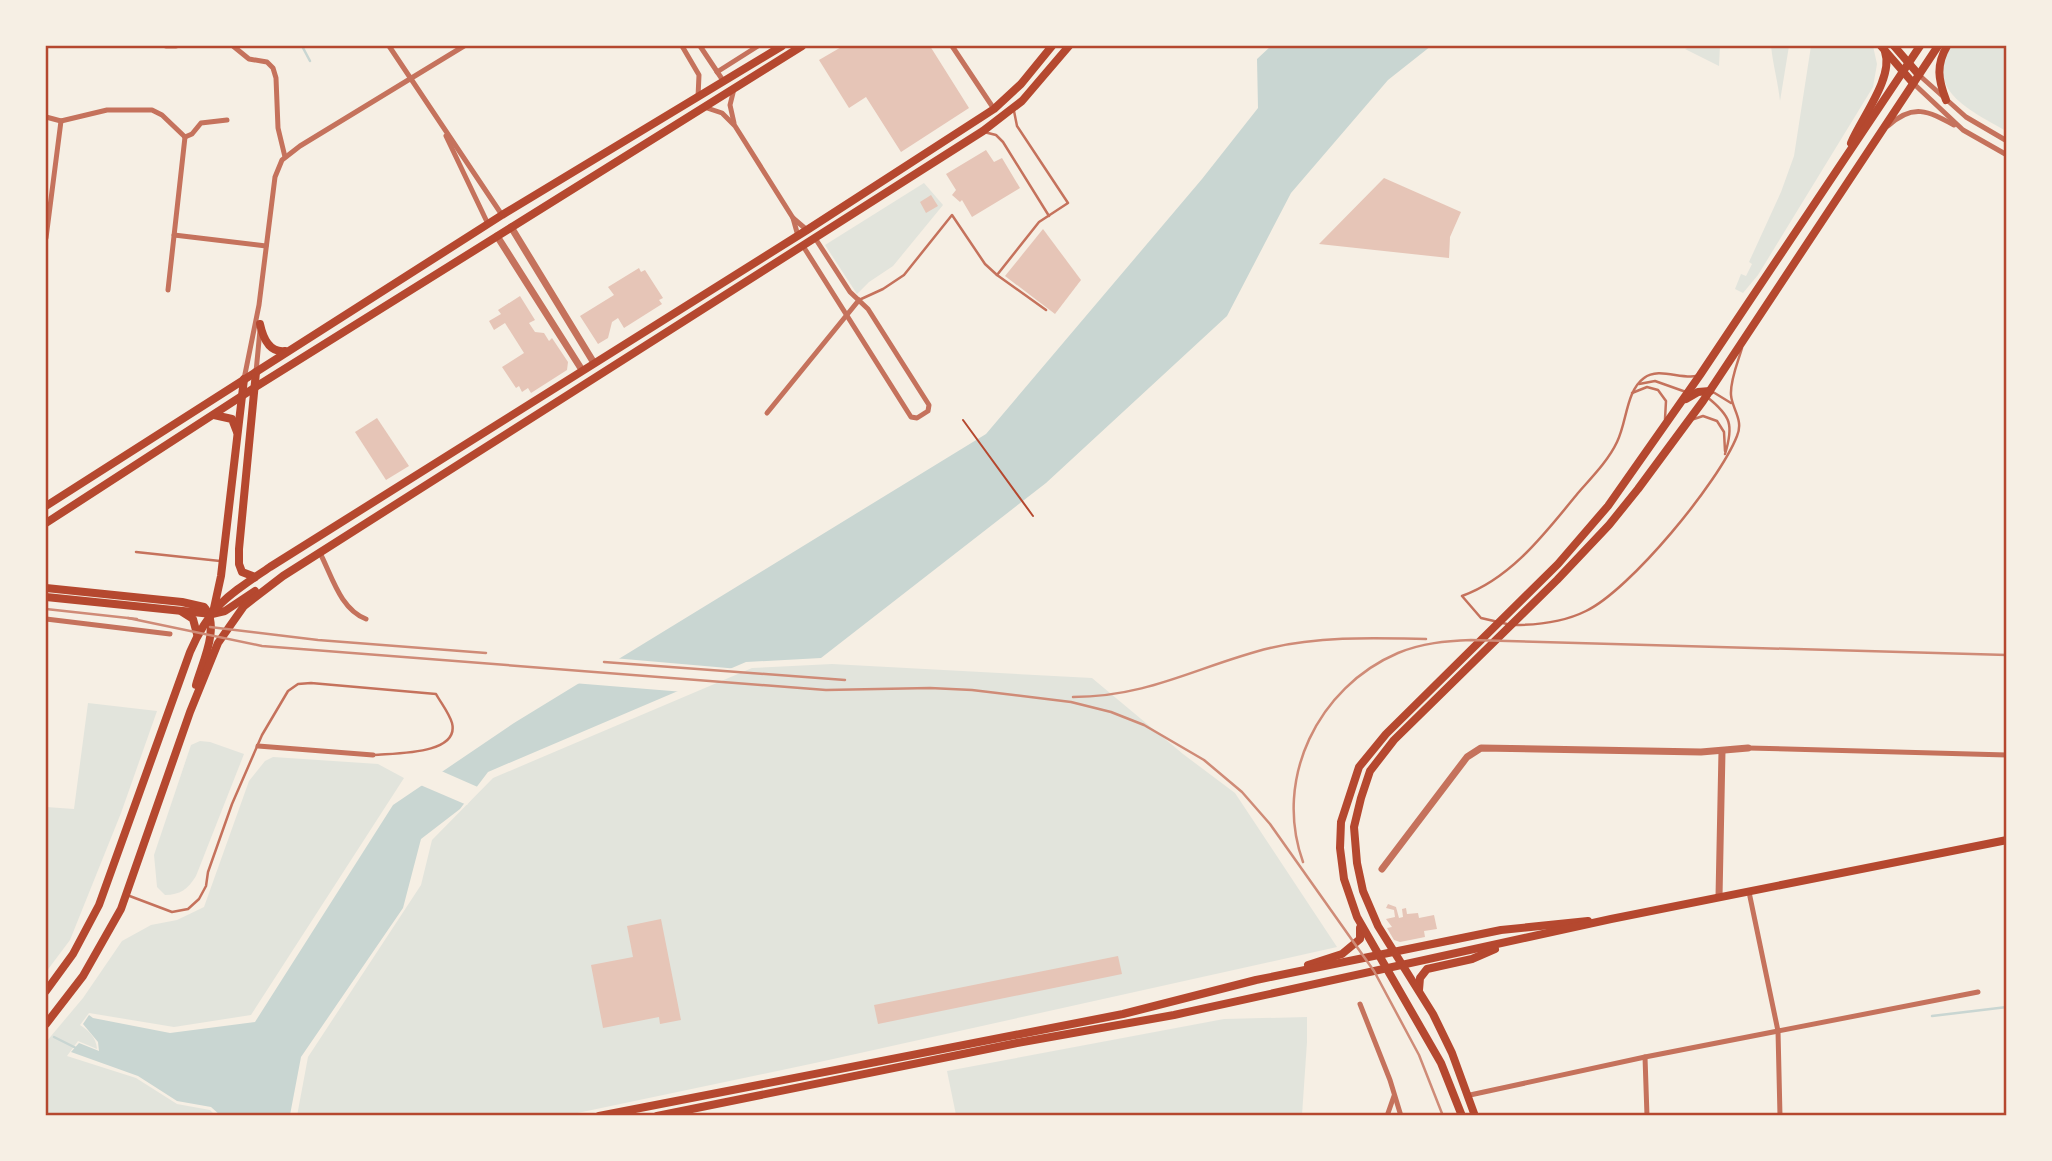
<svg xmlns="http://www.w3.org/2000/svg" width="2052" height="1161" font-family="Karla,sans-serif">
	<rect width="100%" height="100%" fill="#f6efe4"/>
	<g fill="#e2e4dc">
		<polygon points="1693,46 1720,46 1719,66 1685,49"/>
		<path d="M1771,46h18l-9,55c-2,-19 -7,-36 -9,-55z"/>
		<polygon points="1811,46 1873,46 1877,64 1873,87 1758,275 1743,293 1735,289 1741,274 1746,276 1752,264 1749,262 1781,192 1794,156"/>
		<path d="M1951,46h55v85c-30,-18 -84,-40 -55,-85z"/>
		<polygon points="924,183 943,205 893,266 869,282 857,294 825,245"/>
		<polygon points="832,664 1092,678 1183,754 1235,793 1337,947 815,1063 568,1115 297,1116 308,1057 421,885 432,840 493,778 752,668"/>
		<polygon points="88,703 157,711 121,813 70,940 46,972 46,807 74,809"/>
		<path d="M200,741l10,1 34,12 -48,122c-8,13 -16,19 -31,19l-8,-8 -3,-32 37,-110z"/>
		<path d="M273,757l105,7 26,14 -153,237 -77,12 -85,-14 -9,12c9,6 16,12 17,24l-19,-8 -11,15 69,22 41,26 33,6 5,5h-169v-73l37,-44 39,-57 29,-16 26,-5 27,-13 45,-126 16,-20z"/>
		<polygon points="1307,1017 1307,1042 1302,1115 956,1115 947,1071 1224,1019"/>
	</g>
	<polygon fill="#c9d6d2" points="1271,46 1431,46 1388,80 1291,193 1227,316 1046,483 821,658 746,662 488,772 460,809 421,839 403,908 301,1057 290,1115 220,1115 211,1107 177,1101 138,1076 71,1052 79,1043 99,1051 98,1042 83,1024 89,1015 93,1018 170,1033 255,1022 393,805 514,723 986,434 1202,179 1258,108 1257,59"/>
	<g fill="#f6efe4">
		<polygon points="613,658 739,669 684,692 573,683"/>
		<polygon points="439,770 480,788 467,805 418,784"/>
	</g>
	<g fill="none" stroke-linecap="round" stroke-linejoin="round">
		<g stroke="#c9d6d2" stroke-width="2.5">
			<polyline points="302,46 310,61"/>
			<polyline points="1932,1016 2007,1007"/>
			<polyline points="54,1037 76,1048"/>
		</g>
	</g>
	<g fill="#e6c5b7">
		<polygon points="843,46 930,46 969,108 901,152 866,97 849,108 819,60"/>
		<polygon points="986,150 994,162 1002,158 1020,188 972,217 962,200 960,202 952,195 956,190 946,174"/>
		<polygon points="1384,178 1461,212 1450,237 1449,258 1319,244"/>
		<polygon points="931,195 938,206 926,213 920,202"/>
		<polygon points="1043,229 1081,280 1055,314 1005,276"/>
		<polygon points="639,268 641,272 645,270 663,298 659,300 662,304 624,328 618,318 612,322 608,338 598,344 580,316 614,295 608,287"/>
		<polygon points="520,296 535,320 529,323 535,332 544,333 549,341 552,338 568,362 567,370 531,393 528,388 522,392 519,386 516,388 502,367 524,353 505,323 494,330 489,321 501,314 498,310"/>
		<polygon points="377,418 409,466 386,480 355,432"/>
		<polygon points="1388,904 1396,907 1399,918 1403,917 1402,909 1406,908 1407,914 1418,913 1419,918 1434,915 1437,929 1424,931 1425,937 1400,942 1394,940 1387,928 1392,927 1386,919 1395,917 1394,910 1386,908"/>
		<polygon points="661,919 681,1020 660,1024 659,1017 603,1028 591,965 633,957 627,926"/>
		<polygon points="1118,956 1122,974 878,1024 874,1005"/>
	</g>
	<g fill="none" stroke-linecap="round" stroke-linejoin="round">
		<polyline stroke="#b5482f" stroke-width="2" points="963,420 1033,516"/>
		<g stroke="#c5725c" stroke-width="2.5">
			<polyline points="984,132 996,135 1003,142 1049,216"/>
			<polyline points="997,275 1039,222 1068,203 1017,126 1014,111"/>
			<polyline points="859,300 883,289 904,275 952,215 985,264 997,275 1046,310"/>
			<polyline points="1639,384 1655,381 1686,392"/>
			<polyline points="1713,392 1731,403"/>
			<polyline points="1632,393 1647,387 1658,390 1666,401 1665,419"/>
			<path d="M1707,397c24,19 27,28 18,57"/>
			<polyline points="1694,419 1703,416 1717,421 1724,432 1725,451"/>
			<polyline points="136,552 220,561"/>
			<path d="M1507,624l-26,-6 -19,-22c50,-18 84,-64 116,-103 14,-16 30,-32 39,-51 10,-20 9,-51 27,-64 14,-11 36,1 52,-2"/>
			<path d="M1514,625c25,0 50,-3 72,-14 44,-21 133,-129 151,-175 7,-16 -5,-27 -6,-41 -1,-15 7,-33 11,-47"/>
			<path d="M127,895l45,17 16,-3 11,-10 7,-13 2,-14 24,-68 30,-69 26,-44 10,-7 13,-1 125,11c5,9 13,19 16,29 8,32 -59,30 -78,32"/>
		</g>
		<g stroke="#c5725c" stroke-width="5">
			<polyline points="166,46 176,46"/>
			<polyline points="233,46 249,59 267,62 273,68 276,78 278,128 285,157"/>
			<polyline points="389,46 502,215"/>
			<polyline points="682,46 699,75 698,97"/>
			<polyline points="700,46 724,82"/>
			<polyline points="952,46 994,109"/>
			<polyline points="717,72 758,46"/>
			<polyline points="1919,75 1966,117 2007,141"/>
			<polyline points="1913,83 1963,130 2007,155"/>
			<polyline points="704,107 722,113 735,126 793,218 798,236"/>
			<polyline points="46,117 61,121 107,110 152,110 162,115 185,137"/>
			<polyline points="734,123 730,105 734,89"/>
			<path d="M1888,126c25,-23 40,-15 66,-1"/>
			<polyline points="446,136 488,224"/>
			<polyline points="185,137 192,134 201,123 227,120"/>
			<polyline points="793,218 807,230"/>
			<polyline points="174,235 266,246"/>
			<polyline points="46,238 61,121"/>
			<polyline points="803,246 911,417 917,418 928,411 929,405 868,309 850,292 815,238"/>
			<polyline points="168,290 185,137"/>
			<polyline points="256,372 260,330"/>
			<polyline points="244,379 259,305 275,177 282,160 300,146 464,46"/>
			<polyline points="767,413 859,300"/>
			<path d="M320,553c12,23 20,56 46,66"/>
			<polyline points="46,619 170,634"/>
			<polyline points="258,746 373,755"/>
			<polyline points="1748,748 2007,755"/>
			<polyline points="1749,892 1778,1031 1780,1116"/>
			<polyline points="1360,1004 1390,1080 1401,1116"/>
			<polyline points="1645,1057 1647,1116"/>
			<polyline points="1470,1095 1645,1057 1978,992"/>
			<polyline points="1387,1116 1394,1096"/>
		</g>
		<g stroke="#c5725c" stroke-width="7">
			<polyline points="511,227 594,363"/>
			<polyline points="497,236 582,370"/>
			<polyline points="1382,869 1467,757 1481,748 1701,752 1748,748"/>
			<polyline points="1719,897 1722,751"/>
		</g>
		<g stroke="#b5482f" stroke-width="8">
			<polyline points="1881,46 1913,83"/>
			<polyline points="1894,46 1919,75"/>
			<path d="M1946,100c-8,-21 -10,-35 1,-54"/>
			<path d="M1851,143c10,-24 43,-66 34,-91"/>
			<path d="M260,324c3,14 9,29 25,27"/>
			<polyline points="1686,399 1698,392 1710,391"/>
			<polyline points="214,415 232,419 237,432"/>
			<polyline points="46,506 502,215 782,46"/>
			<polyline points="46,523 254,388 802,46"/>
			<polyline points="255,577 242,572 239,564 239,549 256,372"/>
			<path d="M46,588l136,14 22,5c17,19 -2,56 -8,78"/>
			<polyline points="46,597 212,614 225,611 255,591"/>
			<polyline points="214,608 221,576 244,379"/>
			<polyline points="182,612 193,619 197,634"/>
			<polyline points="1308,965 1342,954 1360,939 1360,928"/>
			<polyline points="1419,990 1420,978 1427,969 1472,959 1495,949"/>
			<path d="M46,991l27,-37 26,-49 91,-253c21,-48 39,-57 80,-85l537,-337 187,-121 27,-25 31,-38"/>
			<polyline points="46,1024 83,976 121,909 190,712 218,643 244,606 283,576 983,131 1022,101 1069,46"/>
			<polyline points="599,1116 1123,1014 1256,980 1501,930 1588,921"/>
			<polyline points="657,1116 1017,1043 1174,1015 1611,919 2007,840"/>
			<polyline points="1462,1116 1441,1063 1357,917 1344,879 1340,848 1341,822 1359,767 1386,734 1558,564 1608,506 1700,375 1920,46"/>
			<polyline points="1475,1116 1452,1053 1433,1014 1378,926 1363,891 1357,863 1354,827 1361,798 1370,771 1394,740 1557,580 1609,525 1638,489 1703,401 1938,46"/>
		</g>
		<g stroke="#cf8b77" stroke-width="2.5">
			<polyline points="46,609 137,619"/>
			<polyline points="128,618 262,646 826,690 930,688 972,690 1071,702 1111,712 1144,725 1204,760 1242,792 1270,824 1374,971 1419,1055 1443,1116"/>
			<polyline points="210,627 318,640 486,653"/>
			<polyline points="604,662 845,680"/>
			<path d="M1073,697c77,0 127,-32 197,-49 51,-12 104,-10 156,-9"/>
			<path d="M1303,862c-30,-83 15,-175 95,-209 24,-10 48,-12 73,-13l536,15"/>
		</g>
	</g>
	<rect width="2052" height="1161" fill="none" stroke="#f6efe4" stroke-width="94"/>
	<rect x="47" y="47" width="1958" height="1067" fill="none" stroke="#b5482f" stroke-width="2.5"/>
</svg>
